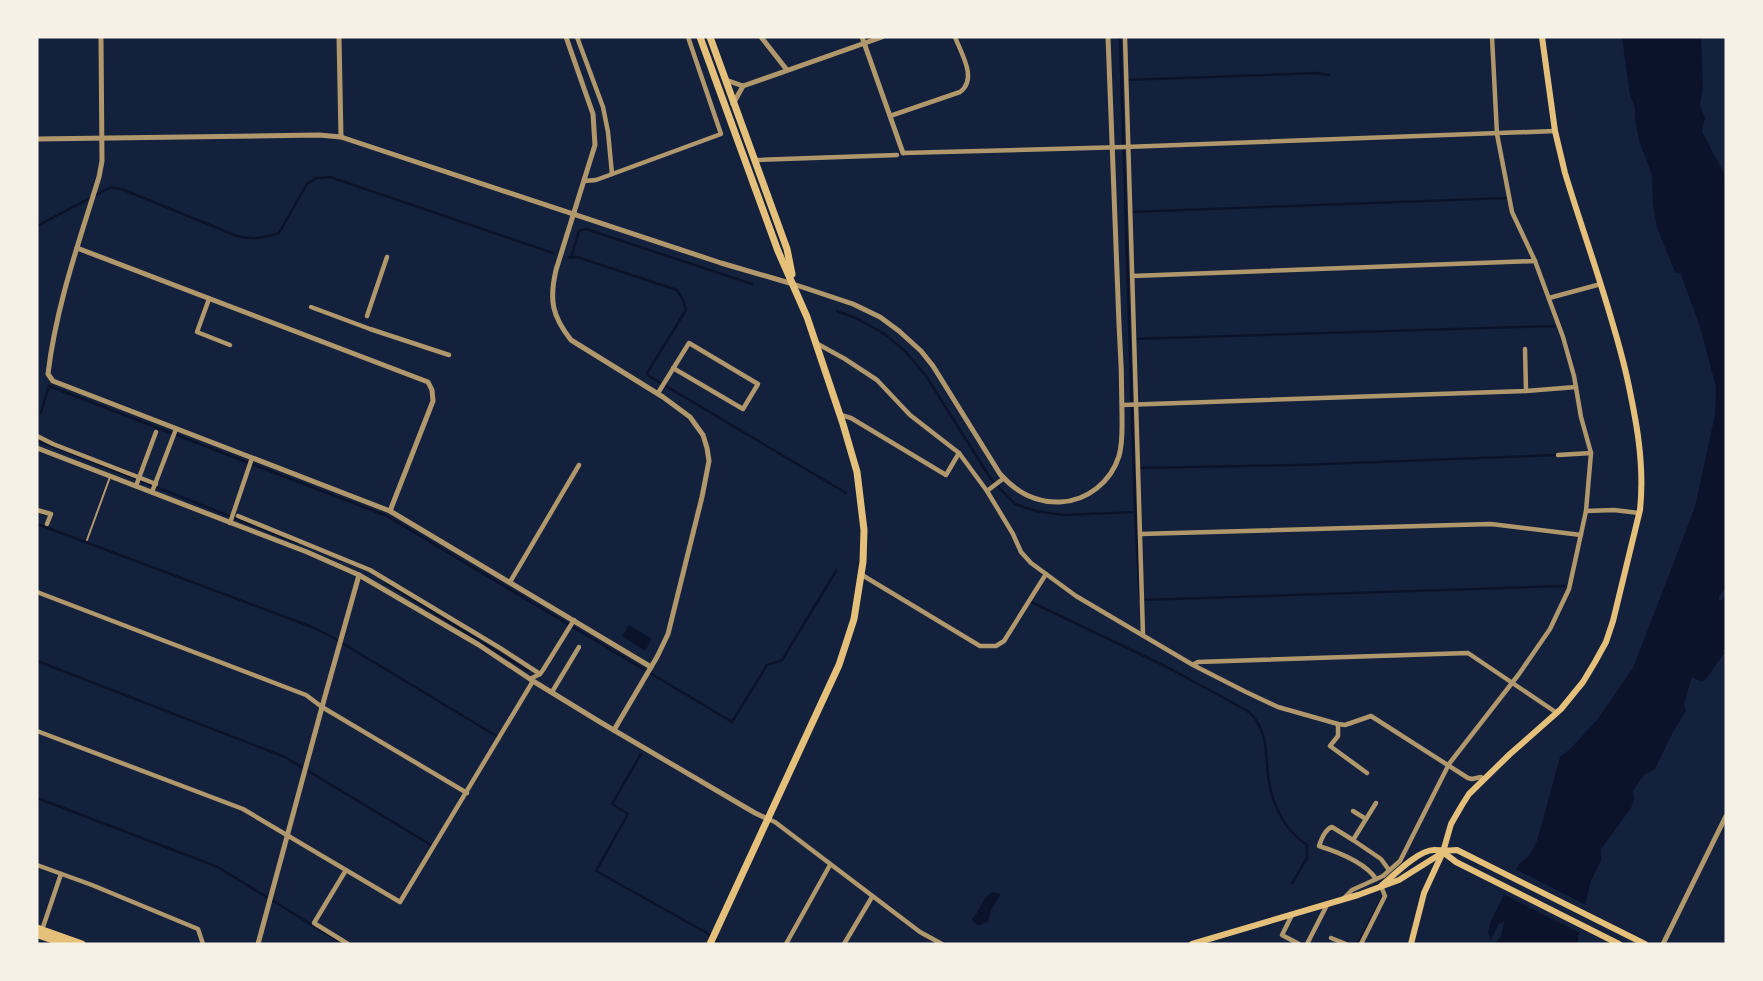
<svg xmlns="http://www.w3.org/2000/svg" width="1763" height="981" font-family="'Zilla Slab',serif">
	<rect width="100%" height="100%" fill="#14213d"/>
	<g fill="#0b132b">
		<polygon points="1622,37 1701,37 1703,86 1700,106 1705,118 1702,132 1724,173 1726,193 1726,588 1719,596 1719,600 1722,600 1726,595 1726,649 1723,649 1724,653 1706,679 1702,682 1692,677 1684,704 1686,711 1673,732 1655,769 1644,775 1633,791 1634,800 1631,808 1601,849 1601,861 1590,883 1577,944 1494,944 1501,936 1504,922 1499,924 1489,944 1490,940 1488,932 1491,921 1519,864 1529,856 1537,841 1560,757 1569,750 1597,720 1633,668 1695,507 1715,414 1716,387 1700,327 1680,272 1677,273 1675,272 1657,228 1653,204 1652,175 1639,141 1635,118 1635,107 1630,96"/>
		<polygon points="629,625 652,639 645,651 622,636"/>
		<path d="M993,892l8,2 -10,16 -3,12c-7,3 -13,5 -16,-3 9,-8 9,-22 21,-27z"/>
	</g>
	<polygon fill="#14213d" points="1513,868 1588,906 1582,934 1501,893"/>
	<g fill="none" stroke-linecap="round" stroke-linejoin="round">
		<g stroke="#0b132b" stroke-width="2.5">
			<polyline points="1126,80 1317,73 1329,75"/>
			<polyline points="1129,212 1507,198"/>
			<path d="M37,226l74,-39 13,3 113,46c15,4 27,2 42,-3l28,-49 9,-6 14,-1 223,76"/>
			<polyline points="569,257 577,257 677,290 683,300 686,310 647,373 649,376 846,493"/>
			<polyline points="571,258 579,231 586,229 752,284"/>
			<polyline points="837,311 858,319 883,333 904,350 926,376 991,479 1015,504 1036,511 1064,515 1135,512 1120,37"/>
			<polyline points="1134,339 1554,326"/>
			<polyline points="41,412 49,386 387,516 732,722 767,665 782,660 836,571"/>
			<polyline points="37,440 298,543"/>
			<polyline points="1139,468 1300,465 1556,455"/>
			<polyline points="1135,513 1140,600 1564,586"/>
			<polyline points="37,524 312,627 332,637 498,737"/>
			<polyline points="386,583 528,671"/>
			<path d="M1031,602l134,64 81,44c27,20 17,53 25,82 6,22 17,40 36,53v13l-15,25"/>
			<polyline points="37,661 285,757 431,845"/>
			<polyline points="641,754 612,804 628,814 596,871 707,933 721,944"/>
			<polyline points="37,798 218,867 343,944"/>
			<polyline points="1358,944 1382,897"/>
		</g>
		<polyline stroke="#b1986c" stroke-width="2" points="87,540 110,477"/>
		<g stroke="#b1986c" stroke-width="4.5">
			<polyline points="577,37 603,107 608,132 612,174"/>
			<polyline points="1125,37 1143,635"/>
			<path d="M890,116l70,-24c18,-13 1,-39 -5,-55"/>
			<polyline points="903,153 1125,147 1555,131"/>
			<polyline points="755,160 897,155"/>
			<polyline points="584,181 596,180 721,134 688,37"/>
			<polyline points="1132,276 1535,261"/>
			<polyline points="1549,298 1601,284"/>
			<polyline points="209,299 197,332 230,345"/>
			<polyline points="311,307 370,329 449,355"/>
			<polyline points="367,316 387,257"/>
			<polyline points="816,343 845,359 877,380 910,415 959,453 987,491 1013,534 1021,552 1031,563 1076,596 1193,665 1246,692 1278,707 1338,724 1345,725 1371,716 1468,778 1472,779 1481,777 1484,779"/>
			<polyline points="1525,349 1526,391"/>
			<polyline points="658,393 689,343 758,384 743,409 673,368"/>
			<polyline points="1122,405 1526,391 1576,387"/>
			<polyline points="841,415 851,418 946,475 959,453"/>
			<polyline points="37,436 53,444 156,484"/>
			<polyline points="1558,455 1591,453"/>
			<polyline points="136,486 156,432"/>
			<polyline points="987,491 1004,478"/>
			<polyline points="152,492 176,429"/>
			<polyline points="37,510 51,514 47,524"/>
			<polyline points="1586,511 1614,510 1639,513"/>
			<polyline points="238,516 370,570 500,648 540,674"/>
			<polyline points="230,523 252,458"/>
			<polyline points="1140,534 1491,524 1581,535"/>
			<polyline points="862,575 980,646 996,646 1004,641 1046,574"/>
			<polyline points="510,582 579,465"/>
			<polyline points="37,592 306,695 322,707 467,793"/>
			<polyline points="1194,664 1198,662 1468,653 1557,713"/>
			<polyline points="530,679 540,674 543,670 574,620"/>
			<polyline points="552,692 579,647"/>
			<polyline points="1338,724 1338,736 1330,746 1367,773"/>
			<polyline points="37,731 243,809 400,902 533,681"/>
			<polyline points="1376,803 1353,840 1381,859 1389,870"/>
			<polyline points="1353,811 1366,819"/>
			<polyline points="768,819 775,822 920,932 942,944"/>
			<path d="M1353,840l-21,-13c-7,2 -11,13 -13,19 19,6 46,16 57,33"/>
			<polyline points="37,865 92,885 198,929 203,944"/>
			<polyline points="346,870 314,923 348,944"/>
			<polyline points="1344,898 1352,890 1383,876 1400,861 1449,764 1519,674 1550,629 1569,589 1586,511 1591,453 1581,417 1574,376 1563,337 1535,261 1512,212 1497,134 1492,37"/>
			<polyline points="1292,915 1282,935 1299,944"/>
			<polyline points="42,930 61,874"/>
			<polyline points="1331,938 1346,944"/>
			<polyline points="786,944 830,865"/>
			<polyline points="844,944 872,897"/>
			<polyline points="1307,944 1327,905"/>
			<polyline points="1361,944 1385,896 1381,886"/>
		</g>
		<g stroke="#b1986c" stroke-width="5">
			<path d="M101,37l1,124 -3,16c-20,65 -43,129 -51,197l5,7 337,130 261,156"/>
			<polyline points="339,37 341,137"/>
			<path d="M566,37l27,77 2,31 -39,125c-7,30 -4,46 15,70l92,57 27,20 13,18 4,13 2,13 -7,36 -34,137 -11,23 -43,73"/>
			<polyline points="761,37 787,70"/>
			<polyline points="862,37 903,153"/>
			<polyline points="726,80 743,86 882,37"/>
			<polyline points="733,104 743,86"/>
			<path d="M37,139l282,-4 22,2 380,126 72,21 60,20 27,13 19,14 22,20 12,15 67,108c16,18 35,29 60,28 27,-1 51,-20 59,-46 4,-14 3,-28 3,-42 0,-30 -1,-60 -3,-90 -4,-96 -7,-192 -11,-287"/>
			<polyline points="77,248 428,382 432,390 433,401 390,511"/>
			<polyline points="37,448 307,552 359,575 479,645 533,681 600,722 755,813 768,819"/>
			<polyline points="258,944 322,707 359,575"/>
			<polyline points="1663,944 1726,816"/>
		</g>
		<g stroke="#e5c07b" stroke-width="6">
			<polyline points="1443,852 1456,862 1619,944"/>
			<path d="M1381,886c12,-10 37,-36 53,-36 8,0 14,1 23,0l188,94"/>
			<polyline points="1192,944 1358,895 1399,880 1442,853"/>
			<path d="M1411,944l13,-51 19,-41 8,-28 11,-19 7,-11 41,-40 51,-45 22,-27 12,-20 11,-20 7,-21 27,-111c5,-46 -4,-92 -14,-137 -16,-68 -41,-134 -61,-200l-10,-42 -13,-94"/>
		</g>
		<g stroke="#e5c07b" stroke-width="7">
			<polyline points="700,37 778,251 807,317 843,424 857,472 864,530 863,562 854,619 839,665 710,944"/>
			<polyline points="710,37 787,249 792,274"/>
			<polyline points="37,928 82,944"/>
		</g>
		<polyline stroke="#e5c07b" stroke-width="8" points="37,934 66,944"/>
	</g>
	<rect width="1763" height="981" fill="none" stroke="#f6f1e7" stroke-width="77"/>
</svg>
